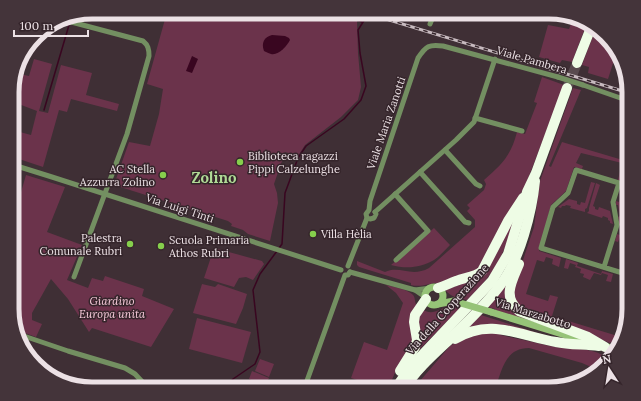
<svg xmlns="http://www.w3.org/2000/svg" width="641" height="401" font-family="Lora,serif">
	<rect width="100%" height="100%" fill="#3f2f35"/>
	<g fill="#6b334b">
		<polygon points="167,12 330,12 357,20 358,53 361,87 358,100 341,117 305,145 298,156 285,152 274,184 277,193 278,203 270,241 248,234 243,230 231,226 232,224 228,221 114,185 129,142 150,146 159,114 163,89 147,84"/>
		<polygon points="573,19 587,23 572,62 562,60 560,63 539,57 548,25 569,29"/>
		<polygon points="596,28 617,51 608,79 588,73 589,67 582,65"/>
		<polygon points="34,59 52,64 39,111 48,113 61,65 92,73 86,95 119,104 117,111 71,99 67,112 59,110 43,167 13,157 20,132 31,135 37,111 16,103 21,86 13,83 15,73 29,76"/>
		<path d="M542,77l22,8 -38,99 -47,85 -39,14c-11,-1 -17,5 -29,2v-2l-52,-16 -2,-2v-4l28,11c15,-7 26,6 44,-4l46,-41v-7l-8,-9 3,-3 -3,-3 17,-15 2,-6 -2,-4c17,-15 27,-24 33,-48l8,2 12,-31 -3,-1z"/>
		<polygon points="573,88 581,90 549,166 551,167 562,142 626,161 622,181 626,199 621,217 624,227 629,230 629,239 620,237 618,242 615,241 617,234 620,235 623,226 619,225 618,217 620,216 618,205 616,205 616,201 619,202 622,191 619,190 622,180 618,180 622,163 581,153 576,163 583,166 582,169 574,167 566,191 551,205 539,251 561,258 559,267 552,264 553,259 546,257 544,262 537,260 526,294 548,301 550,295 558,297 552,316 621,337 615,342 611,342 610,343 518,308 513,290 534,227 540,181"/>
		<polygon points="26,175 65,187 47,232 82,245 67,280 88,288 92,278 103,281 105,276 144,289 142,296 174,309 151,347 92,328 89,332 68,299 51,279 32,313 32,320 42,324 36,337 16,330 13,320 13,256 20,235 13,222 13,204 17,206"/>
		<polygon points="591,182 595,183 587,208 585,209 585,212 570,208 571,206 566,205 565,206 562,206 561,208 558,207 569,199 577,201 577,204 580,205 581,202 585,203"/>
		<polygon points="596,183 600,185 593,206 595,207 595,209 598,210 599,207 610,211 613,224 610,223 610,221 608,220 608,218 603,216 602,218 587,213 589,211 589,208"/>
		<path d="M518,211c-7,21 -14,43 -26,61 -7,10 -16,19 -25,28 -9,-2 -16,-3 -22,-10l28,-10z"/>
		<path d="M434,228l16,17c-5,5 -10,11 -16,15 -14,8 -28,9 -43,5z"/>
		<polygon points="214,248 262,261 264,264 253,280 246,277 239,278 234,287 204,278"/>
		<polygon points="566,259 578,263 577,266 601,274 602,271 613,274 611,282 606,281 608,275 602,273 601,275 594,273 590,280 583,277 584,274 580,273 581,269 575,267 576,265 570,263 568,269 564,268"/>
		<polygon points="510,278 508,303 565,332 495,310 495,309 488,307"/>
		<polygon points="202,284 215,287 218,284 247,294 243,308 236,324 193,313"/>
		<path d="M386,285c8,2 20,4 26,9 4,3 2,8 5,12l-4,39 -16,23 -9,21h-24l2,-6 -15,-5 13,-36 23,8 16,-47 -7,-10z"/>
		<path d="M448,306l12,2 -45,46 2,-31 5,-14c10,7 16,1 26,-3z"/>
		<polygon points="481,315 554,338 467,329"/>
		<polygon points="197,318 251,332 242,363 189,349"/>
		<path d="M482,331l24,2 -6,2c18,4 37,8 55,12 14,2 44,0 53,13l-10,10 -16,-7 -53,-15c-24,0 -27,22 -34,41h-82l37,-43 16,-10z"/>
		<polygon points="260,359 274,364 269,377 255,371"/>
		<polygon points="252,371 269,378 265,386 249,379"/>
	</g>
	<g fill="#390620">
		<path d="M272,35l13,1 4,2 1,2c-3,6 -12,16 -19,14 -3,-1 -5,-2 -7,-3 -3,-8 0,-14 8,-16z"/>
		<polygon points="192,56 198,59 192,73 186,71"/>
	</g>
	<g fill="none" stroke-linecap="round" stroke-linejoin="round">
		<g stroke="#390620" stroke-width="1.5">
			<polyline points="333,12 362,22"/>
			<polyline points="71,18 71,16"/>
			<polyline points="44,110 69,25"/>
			<polyline points="279,248 282,244 285,193 298,158 306,146 344,119 361,100 366,86 360,53 358,30 365,19"/>
			<polyline points="225,389 233,379 255,364 260,352 253,290 260,274 277,251"/>
		</g>
		<polyline stroke="#594a4f" stroke-width="10" stroke-dasharray="10 5" stroke-linecap="butt" points="567,88 577,63"/>
		<g stroke="#738f61" stroke-width="5">
			<path d="M60,19l83,22c5,4 6,8 6,15l-22,78 -53,143"/>
			<polyline points="430,24 435,12"/>
			<polyline points="583,85 629,101"/>
			<polyline points="475,118 522,131"/>
			<polyline points="445,150 476,184 480,186"/>
			<polyline points="13,167 20,167 52,177 341,270"/>
			<polyline points="420,172 465,222 469,223"/>
			<polyline points="395,194 428,231 396,260"/>
			<polyline points="375,212 456,140 474,122 495,59"/>
			<polyline points="367,218 370,219 374,218 376,214 375,212"/>
			<path d="M348,266l19,-48 -1,-4 3,-4 1,-9 48,-143c8,-12 11,-14 25,-12l115,31"/>
			<polyline points="604,267 617,225 613,202 619,183 576,170 568,193 553,207 541,248 629,275"/>
			<polyline points="350,272 415,290 425,297"/>
			<polyline points="415,290 431,288"/>
			<polyline points="18,334 68,351 125,368 135,374 148,388 153,389"/>
			<polyline points="304,389 345,275 348,275 350,272"/>
		</g>
		<g stroke="#96c378" stroke-width="7">
			<circle cx="434" cy="296" r="9"/>
			<polyline points="438,304 454,301"/>
			<polyline points="491,312 588,342"/>
			<polyline points="602,346 617,349"/>
		</g>
		<g stroke="#eefce5" stroke-width="10">
			<polyline points="577,63 592,25"/>
			<path d="M519,264c-7,17 -17,33 0,47l69,26 17,10"/>
			<path d="M438,288c7,-2 12,-5 18,-7 9,-4 18,-3 26,-10l26,-50 15,-23"/>
			<path d="M455,339c36,-22 64,-3 101,3 14,3 29,2 43,4"/>
			<polyline points="400,371 415,347 417,340 414,322 415,315 426,299"/>
			<polyline points="395,389 409,369 492,281 508,254 527,192 536,173 567,88"/>
			<path d="M404,389c12,-19 29,-34 45,-49 18,-18 37,-35 52,-56 19,-25 31,-72 34,-103"/>
		</g>
		<g stroke="#c7babf" stroke-width="3">
			<polyline id="rail" points="363,12 629,93"/>
		</g>
		<use href="#rail" stroke="#35252b" stroke-width="1.5" stroke-dasharray="4.5" stroke-linecap="butt"/>
		<polyline stroke="#738f61" stroke-width="5" points="558,77 583,85"/>
		<polyline stroke="#96c378" stroke-width="7" points="457,302 491,312"/>
	</g>
	<g fill="#86cf4c" stroke="#35252b" stroke-width="1.5">
		<circle cx="240" cy="162" r="4"/>
		<circle cx="163" cy="175" r="4"/>
		<circle cx="313" cy="234" r="4"/>
		<circle cx="130" cy="244" r="4"/>
		<circle cx="161" cy="246" r="4"/>
	</g>
	<g text-anchor="middle" dominant-baseline="central" stroke-width="3" stroke-linejoin="round" paint-order="stroke">
		<g font-size="11" fill="#ece1e5" stroke="#35252b">
			<text transform="translate(532 60) rotate(16)">Viale Pambera</text>
			<text transform="translate(386 123) rotate(-71)">Viale Maria Zanotti</text>
			<text transform="translate(180 208) rotate(18)">Via Luigi Tinti</text>
			<text transform="translate(447 309) rotate(-48)">Via della Cooperazione</text>
			<text transform="translate(533 313) rotate(17)">Via Marzabotto</text>
		</g>
		<g font-size="11" fill="#ece1e5" stroke="#35252b" text-anchor="start">
			<text x="248" y="156">Biblioteca ragazzi<tspan x="248" dy="13">Pippi Calzelunghe</tspan></text>
			<text x="155" y="169" text-anchor="end">AC Stella<tspan x="155" dy="13">Azzurra Zolino</tspan></text>
			<text x="321" y="234">Villa Hèlia</text>
			<text x="122" y="238" text-anchor="end">Palestra<tspan x="122" dy="13">Comunale Rubri</tspan></text>
			<text x="169" y="240">Scuola Primaria<tspan x="169" dy="13">Athos Rubri</tspan></text>
		</g>
		<g font-size="11" font-style="italic" fill="#f9ccdc" stroke="#35252b">
			<text x="112" y="301">Giardino<tspan x="112" dy="13">Europa unita</tspan></text>
		</g>
		<g font-size="15" font-weight="bold" fill="#b0d996" stroke="#35252b">
			<text x="214" y="177">Zolino</text>
		</g>
	</g>
	<path d="M0 0H641V401H0ZM92 19H549A73 73 0 0 1 622 92V309A73 73 0 0 1 549 382H92A73 73 0 0 1 19 309V92A73 73 0 0 1 92 19Z" fill="#44343a" fill-rule="evenodd"/>
	<path fill="none" stroke="#ece1e5" stroke-width="5" d="M92 19H549A73 73 0 0 1 622 92V309A73 73 0 0 1 549 382H92A73 73 0 0 1 19 309V92A73 73 0 0 1 92 19Z"/>
	<g transform="translate(609 369) rotate(348)" stroke="#35252b" stroke-width="3" paint-order="stroke">
	<path d="M0-3L7 15L0 10L-7 15Z" fill="#ece1e5"/>
	<text y="-6" font-size="11" font-weight="bold" text-anchor="middle" fill="#ece1e5">N</text>
	</g>
	<path d="M14 30v6h74v-6" fill="none" stroke="#ece1e5" stroke-width="2"/>
	<text x="20" y="30" font-size="12" fill="#ece1e5" stroke="#35252b" stroke-width="3" paint-order="stroke">100 m</text>
</svg>
